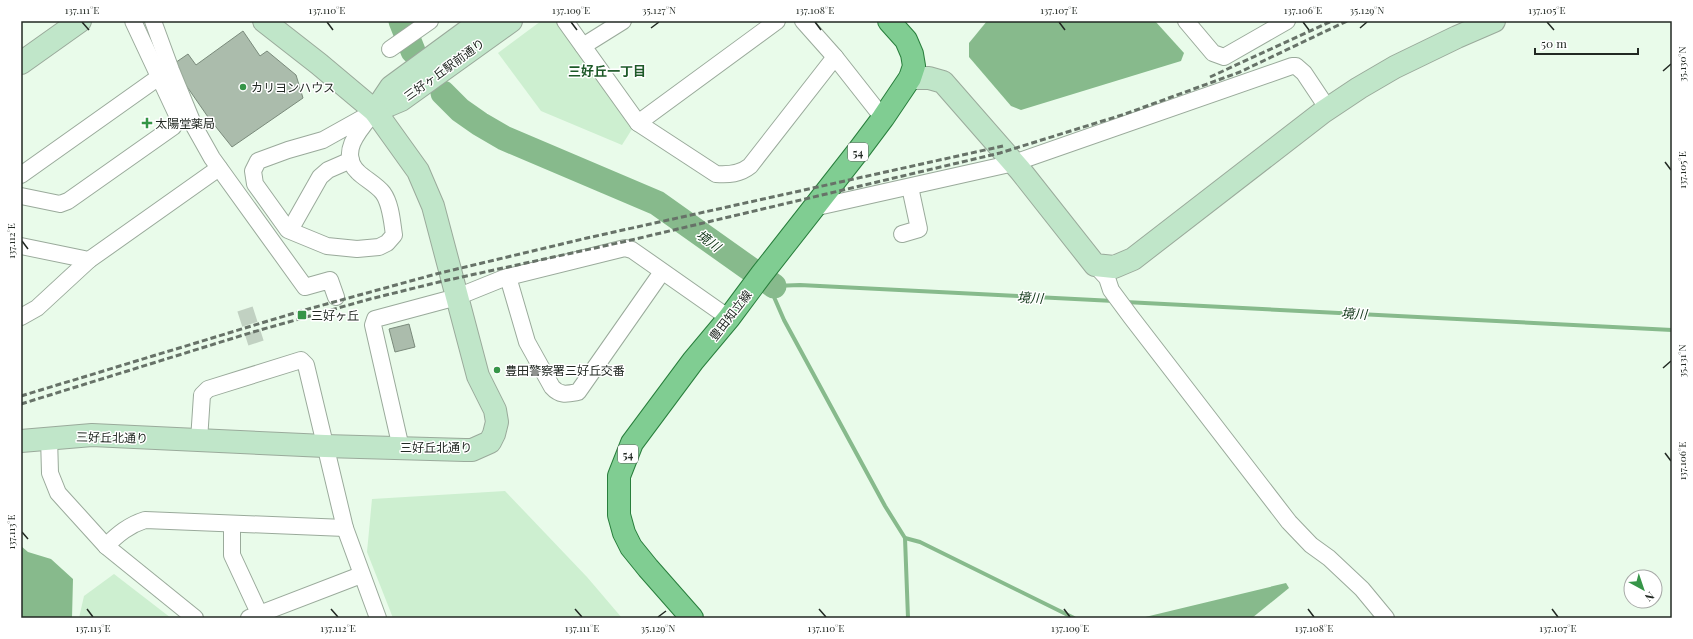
<svg xmlns="http://www.w3.org/2000/svg" width="1693" height="639" font-family="'Playfair Display','Noto Sans JP',serif">
	<rect width="100%" height="100%" fill="#e9fbea"/>
	<g fill="#cdefd0">
		<polygon points="541,21 557,21 634,126 622,145 541,111 498,53"/>
		<polygon points="505,491 587,577 622,618 393,618 367,552 372,499"/>
		<polygon points="114,574 171,618 79,618 84,596"/>
	</g>
	<g fill="#87ba8c">
		<polygon points="987,21 1155,21 1184,53 1181,61 1021,110 1011,106 969,57 969,43"/>
		<polygon points="21,546 28,552 51,559 73,579 72,618 21,618"/>
		<polygon points="1286,583 1289,588 1252,618 1141,618"/>
	</g>
	<g fill="none" stroke-linecap="round" stroke-linejoin="round">
		<g stroke="#87ba8c" stroke-width="4">
			<polyline points="1125,302 1672,330"/>
			<polyline points="905,538 920,542 1074,618"/>
			<polyline points="908,618 905,538 885,506 784,320 774,297 774,286 800,285 1114,301"/>
		</g>
		<g stroke="#87ba8c" stroke-width="25">
			<polyline points="401,21 413,51"/>
			<polyline points="443,93 460,110 480,124 504,138 657,203 774,286"/>
		</g>
	</g>
	<g fill="#abbcac" stroke="#7a8a7b">
		<polygon points="243,31 260,56 267,51 296,75 303,98 232,147 208,117 172,65 188,54 196,65"/>
		<polygon points="409,324 415,347 395,352 389,329"/>
	</g>
	<g fill="none" stroke-linecap="round" stroke-linejoin="round">
		<polyline stroke="#c1d1c2" stroke-width="16" stroke-dasharray="16 8" stroke-linecap="butt" points="245,309 256,343"/>
		<g stroke="#9aaa9b" stroke-width="18">
			<g id="street">
				<polyline points="153,21 171,70 194,126 212,158 305,287 330,280 336,297"/>
				<path d="M565,21l73,102 78,51c13,1 24,0 34,-8l85,-109"/>
				<polyline points="803,21 835,57 883,118"/>
				<polyline points="1186,21 1213,53 1224,57 1287,21"/>
				<polyline points="583,46 623,21"/>
				<polyline points="390,49 430,21"/>
				<path d="M375,111c-13,16 -38,41 -17,61 7,7 19,13 25,21 8,11 9,29 11,42l-7,8 -8,4 -22,2 -30,-3 -39,-16 -33,-46 -2,-13 5,-10 30,-11 35,-10z"/>
				<polyline points="638,123 777,21"/>
				<polyline points="21,175 159,77"/>
				<polyline points="21,196 60,204 68,201 173,127 176,122 177,115 133,21"/>
				<polyline points="813,208 1014,163 1292,66 1296,66 1304,73 1328,109"/>
				<polyline points="290,230 320,177 328,170 351,160"/>
				<polyline points="902,234 919,229 910,187"/>
				<polyline points="21,246 89,260 219,168"/>
				<polyline points="1095,265 1107,278 1111,290 1131,317 1289,522 1311,545 1329,558 1362,589 1386,618"/>
				<path d="M508,277l19,65 25,45c8,9 15,7 26,5l84,-120"/>
				<polyline points="21,317 37,308 89,260"/>
				<polyline points="49,437 50,473 58,493 106,546 195,618"/>
				<polyline points="199,440 202,395 208,389 301,360 306,365 345,528 378,618"/>
				<polyline points="401,448 373,325 375,319 457,297 504,278 625,248 632,250 729,318"/>
				<polyline points="232,524 232,555 259,613"/>
				<path d="M106,546c12,-12 23,-21 39,-26l200,8"/>
				<polyline points="249,618 361,575"/>
			</g>
		</g>
		<g stroke="#9aaa9b" stroke-width="24">
			<g id="secondary">
				<polyline points="21,63 80,21"/>
				<polyline points="910,78 929,78 943,82 1020,170 1095,265 1114,267 1133,259 1323,112 1359,88 1395,67 1457,37 1494,21"/>
				<polyline points="375,111 401,100 511,21"/>
				<polyline points="375,111 391,87 481,21"/>
				<polyline points="21,441 92,435 325,446 465,450 472,450 490,442 494,434 497,422 495,410 478,376 433,206 418,171 375,111 319,64 264,21"/>
			</g>
		</g>
		<g stroke="#287e3c" stroke-width="24">
			<polyline id="primary" points="692,618 648,568 631,547 624,533 619,515 619,476 632,443 693,361 729,318 761,275 859,150 883,118 910,78 914,66 912,54 906,40 889,21"/>
		</g>
		<use href="#street" stroke="#fff" stroke-width="16"/>
		<use href="#secondary" stroke="#c0e6c9" stroke-width="22"/>
		<use href="#primary" stroke="#80cd92" stroke-width="22"/>
		<g stroke="#677268" stroke-width="3" stroke-dasharray="6 3" stroke-linecap="butt">
			<polyline points="1210,77 1332,21"/>
			<polyline points="21,396 301,311 436,274 587,238 1003,146"/>
			<polyline points="21,404 253,332 370,299 439,282 627,241 1000,153 1125,114 1240,72 1347,21"/>
		</g>
	</g>
	<path fill="none" stroke="#222923" stroke-width="1.5" d="M82,22l7,8M327,22l6,8M571,22l6,8M815,22l6,8M1059,22l6,8M1303,22l6,8M1547,22l7,8M651,28l8,-6M1360,28l7,-6M1663,71l8,-7M1665,162l6,8M22,241l6,8M1663,368l8,-7M1665,453l6,8M22,532l6,7M87,609l6,8M331,609l7,8M575,609l7,8M819,609l7,8M1064,609l6,8M1308,609l6,8M1552,609l6,8M658,617l8,-6"/>
	<g fill="#369548" stroke="#fff" stroke-width="1.5">
		<circle cx="243" cy="87" r="4"/>
		<path d="M145 117h4v4h4v4h-4v4h-4v-4h-4v-4h4z"/>
		<rect x="297" y="310" width="10" height="10" rx="2"/>
		<circle cx="497" cy="370" r="4"/>
	</g>
	<g text-anchor="middle" dominant-baseline="central" stroke-width="3" stroke-linejoin="round" paint-order="stroke">
		<g fill="#fff" stroke="#646965" stroke-width="1">
			<rect x="848" y="143" width="20" height="18" rx="3"/>
			<rect x="618" y="445" width="20" height="18" rx="3"/>
		</g>
		<g font-size="11" font-weight="bold" fill="#222923">
			<text x="858" y="152">54</text>
			<text x="628" y="454">54</text>
		</g>
		<g font-size="12" fill="#222923" stroke="#fff">
			<text transform="translate(444 69) rotate(-36)">三好ヶ丘駅前通り</text>
			<text transform="translate(730 315) rotate(-52)">豊田知立線</text>
			<text transform="translate(112 437) rotate(1)">三好丘北通り</text>
			<text x="436" y="447">三好丘北通り</text>
		</g>
		<g font-size="12" fill="#222923" stroke="#fff" text-anchor="start">
			<text x="251" y="87">カリヨンハウス</text>
			<text x="155" y="123">太陽堂薬局</text>
			<text x="311" y="315">三好ヶ丘</text>
			<text x="505" y="370">豊田警察署三好丘交番</text>
		</g>
		<g font-size="13" font-weight="bold" fill="#1d5928" stroke="#fff">
			<text x="607" y="70">三好丘一丁目</text>
		</g>
		<g font-size="13" font-style="italic" fill="#0d3314" stroke="#fff">
			<text transform="translate(709 240) rotate(36)">境川</text>
			<text transform="translate(1030 297) rotate(3)">境川</text>
			<text transform="translate(1354 313) rotate(3)">境川</text>
		</g>
	</g>
	<rect width="1693" height="639" fill="none" stroke="#ffffff" stroke-width="44"/>
	<g transform="translate(1643 589) rotate(140)"><circle r="19" fill="#ffffff" stroke="#a7a9a7"/>
	<path d="M0-3L7 15L0 10L-7 15Z" fill="#369548"/>
	<text y="-6" font-size="11" font-weight="bold" text-anchor="middle" fill="#222923">N</text>
	</g>
	<path d="M1535 48v6h103v-6" fill="none" stroke="#222923" stroke-width="2"/>
	<text x="1541" y="48" font-size="12" fill="#222923" stroke="#ffffff" stroke-width="3" paint-order="stroke">50 m</text>
	<rect x="22" y="22" width="1649" height="595" fill="none" stroke="#222923" stroke-width="1.5"/>
	<g font-size="10" text-anchor="middle" fill="#222923">
		<text x="82" y="14">137.111°E</text>
		<text x="327" y="14">137.110°E</text>
		<text x="571" y="14">137.109°E</text>
		<text x="659" y="14">35.127°N</text>
		<text x="815" y="14">137.108°E</text>
		<text x="1059" y="14">137.107°E</text>
		<text x="1303" y="14">137.106°E</text>
		<text x="1367" y="14">35.129°N</text>
		<text x="1547" y="14">137.105°E</text>
		<text transform="translate(1682 64) rotate(-90)" y="4">35.130°N</text>
		<text transform="translate(1682 170) rotate(-90)" y="4">137.105°E</text>
		<text transform="translate(11 241) rotate(-90)" y="4">137.112°E</text>
		<text transform="translate(1682 361) rotate(-90)" y="4">35.131°N</text>
		<text transform="translate(1682 461) rotate(-90)" y="4">137.106°E</text>
		<text transform="translate(11 532) rotate(-90)" y="4">137.113°E</text>
		<text x="93" y="632">137.113°E</text>
		<text x="338" y="632">137.112°E</text>
		<text x="582" y="632">137.111°E</text>
		<text x="658" y="632">35.129°N</text>
		<text x="826" y="632">137.110°E</text>
		<text x="1070" y="632">137.109°E</text>
		<text x="1314" y="632">137.108°E</text>
		<text x="1558" y="632">137.107°E</text>
	</g>
</svg>
